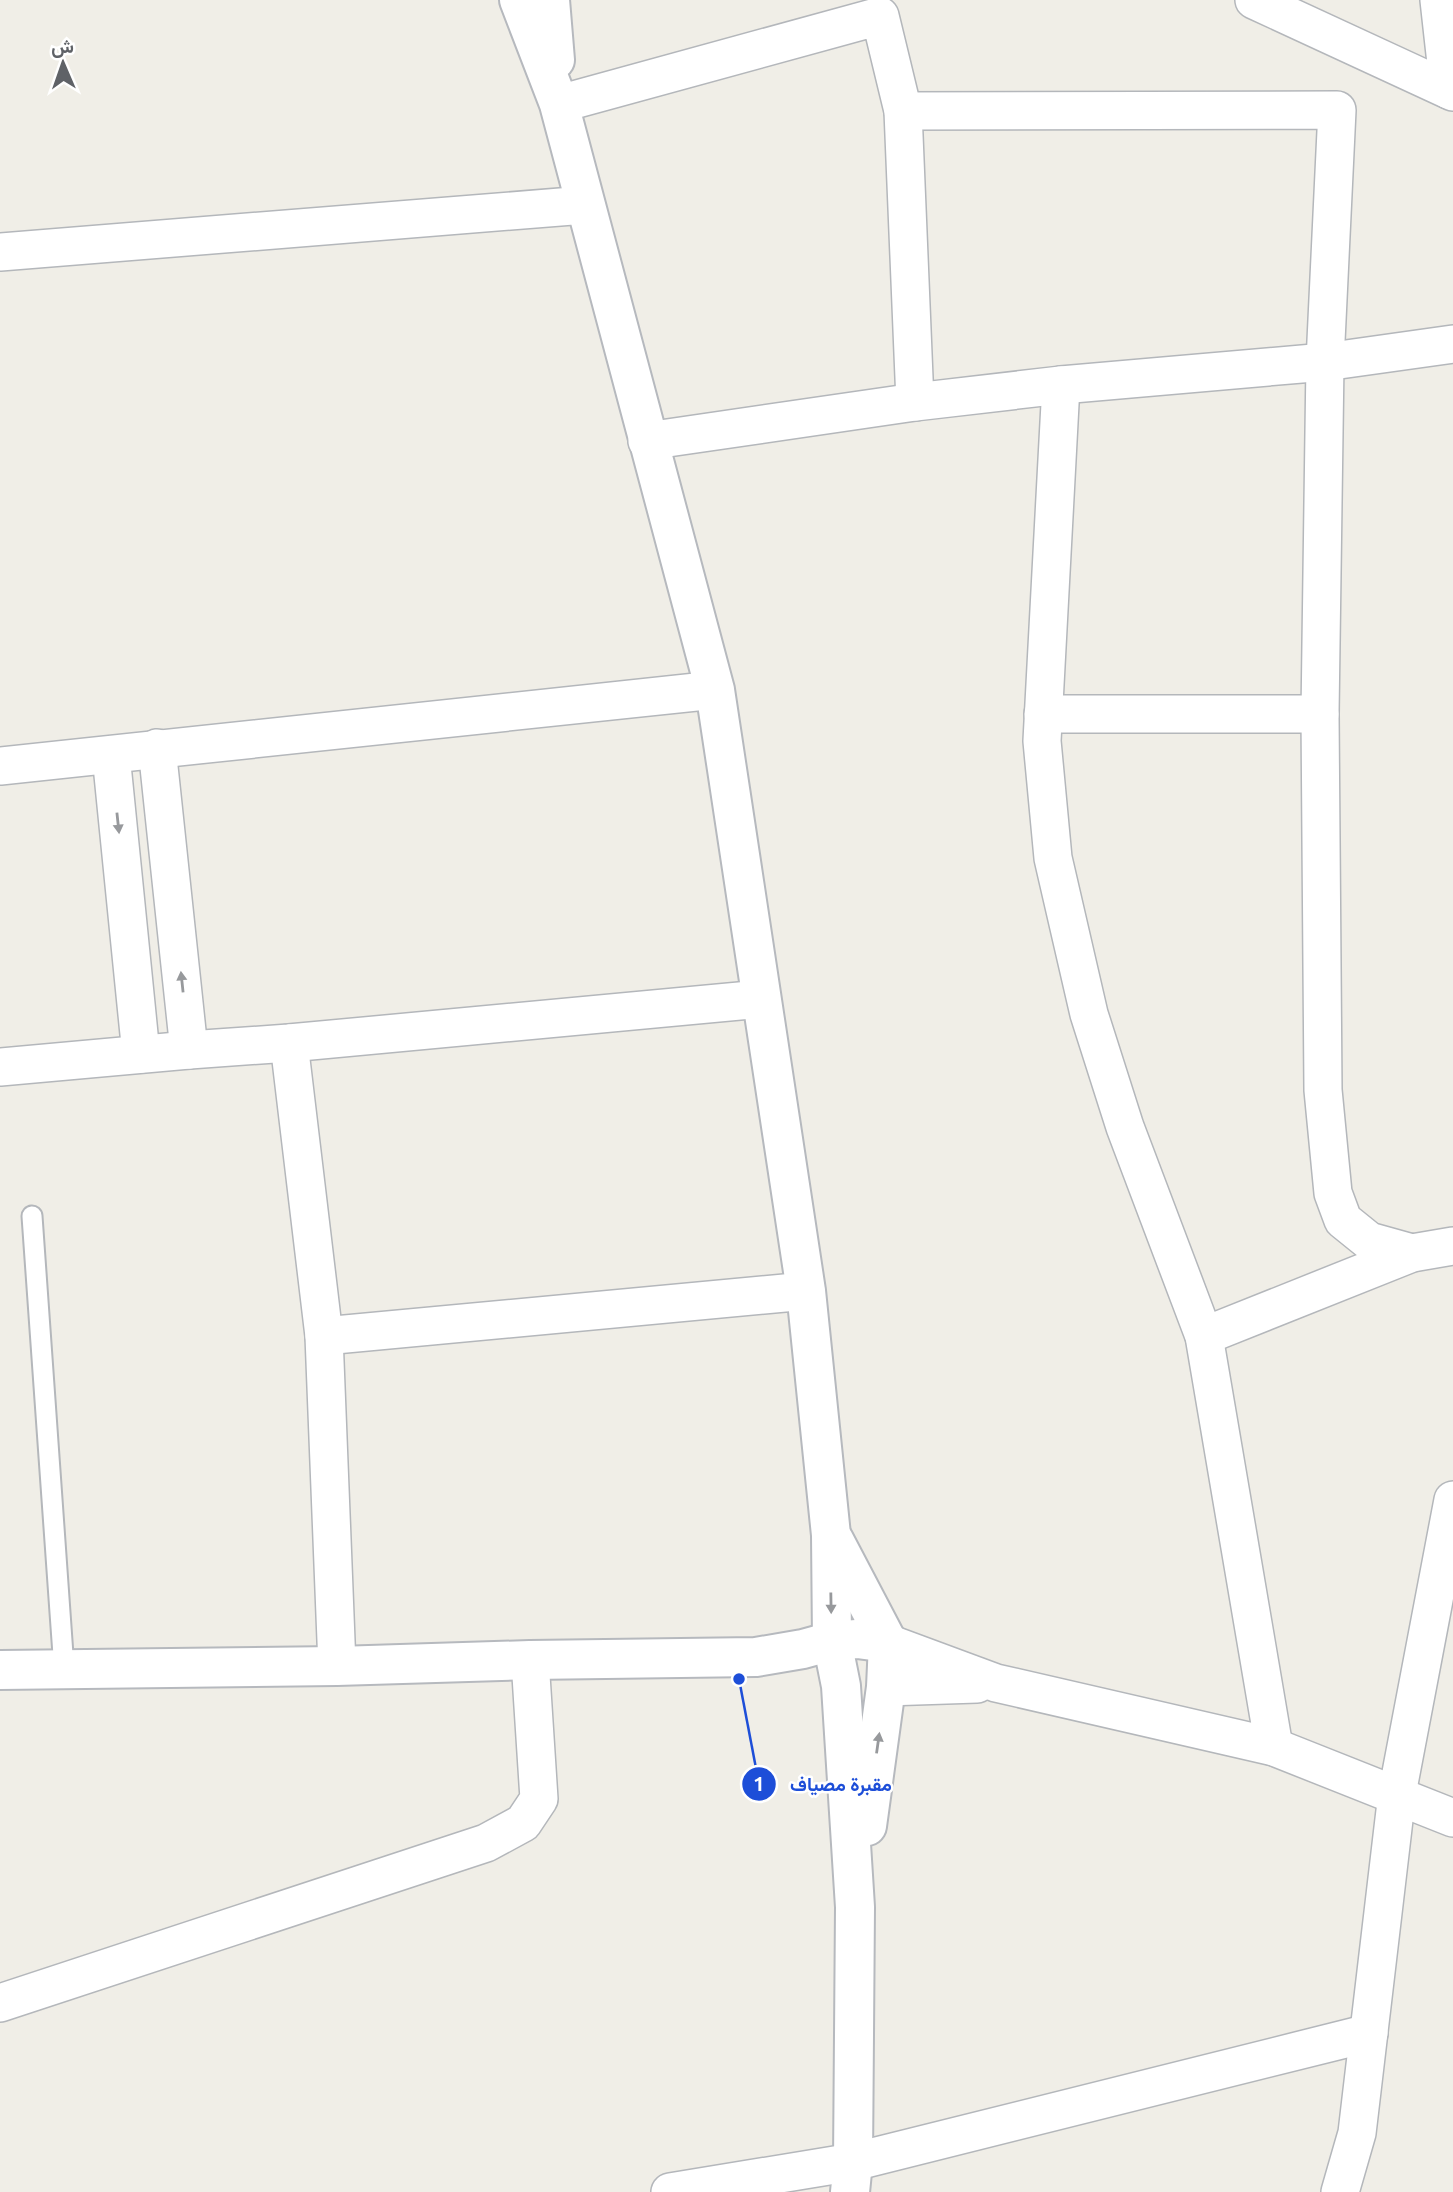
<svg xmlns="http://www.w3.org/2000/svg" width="1453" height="2192" font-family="Ubuntu,Vazirmatn,sans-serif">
	<rect width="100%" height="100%" fill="#f0eee7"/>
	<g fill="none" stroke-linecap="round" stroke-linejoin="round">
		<g stroke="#b4b7bb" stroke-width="23">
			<polyline id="lane" points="32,1216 64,1669"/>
		</g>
		<g stroke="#b4b7bb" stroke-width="40">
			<g id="street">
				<polyline points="1254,0 1453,92"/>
				<polyline points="1439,0 1449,90"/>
				<polyline points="559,104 880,16 903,111 915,402"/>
				<polyline points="903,111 1337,110 1325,362 1320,714 1323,1090 1333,1193 1343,1220 1369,1241 1412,1253"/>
				<polyline points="0,252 585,205"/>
				<polyline points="1061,385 1042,741 1053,858 1089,1014 1125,1127 1204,1336 1274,1747"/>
				<polyline points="647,441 915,402 1061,385 1325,362 1453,344"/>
				<polyline points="1043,714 1320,714"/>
				<polyline points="157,748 189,1050"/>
				<polyline points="111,755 141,1054"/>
				<polyline points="0,766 715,690"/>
				<polyline points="289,1043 324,1336 337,1666"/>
				<polyline points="0,1067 189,1050 289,1043 761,999"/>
				<polyline points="324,1336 806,1291"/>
				<polyline points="1204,1336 1412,1253 1453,1246"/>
				<polyline points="888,1643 996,1683 1274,1747 1453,1818"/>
				<polyline points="886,1687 977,1684"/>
				<polyline points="0,2003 486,1843 523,1823 539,1799 530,1660"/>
				<polyline points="670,2192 853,2162 1369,2033"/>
				<polyline points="1340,2192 1357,2133 1397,1794 1453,1500"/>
			</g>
		</g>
		<g stroke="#b6b9be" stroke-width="42">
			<g id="secondary">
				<polyline points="519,0 559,104 715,690 806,1291 831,1535 832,1641 841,1686 855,1907 853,2162 850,2192"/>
				<polyline points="550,0 555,60"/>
				<polyline points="834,1540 888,1643 886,1687 867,1826"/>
				<polyline points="0,1670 337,1666 530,1660 756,1657 803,1649 832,1641 857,1639 888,1643"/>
			</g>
		</g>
		<use href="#lane" stroke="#fff" stroke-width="19"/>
		<use href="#street" stroke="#fff" stroke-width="37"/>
		<use href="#secondary" stroke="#fff" stroke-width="38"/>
	</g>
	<defs><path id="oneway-solid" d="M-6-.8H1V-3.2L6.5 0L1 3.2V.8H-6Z" transform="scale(1.75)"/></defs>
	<g fill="#97999c">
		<use href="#oneway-solid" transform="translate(118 823) rotate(84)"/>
		<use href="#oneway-solid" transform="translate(182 982) rotate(-96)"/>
		<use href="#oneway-solid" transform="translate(831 1603) rotate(89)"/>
		<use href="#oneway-solid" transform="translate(878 1743) rotate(-82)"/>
	</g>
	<path fill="none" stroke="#1d4ed8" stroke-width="2.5" d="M739 1679L759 1784"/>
	<g fill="#1d4ed8" stroke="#fff" stroke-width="2.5">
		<circle cx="739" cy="1679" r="7"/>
		<circle cx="759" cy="1784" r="18"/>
	</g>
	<g font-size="21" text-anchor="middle" font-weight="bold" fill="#fff">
		<text x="759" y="1791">1</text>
	</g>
	<g font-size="19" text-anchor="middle" font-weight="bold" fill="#1d4ed8" stroke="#fff" stroke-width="5" stroke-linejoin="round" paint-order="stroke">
		<text x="841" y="1791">مقبرة مصياف</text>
	</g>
	<g transform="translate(63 63) rotate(358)" stroke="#ffffff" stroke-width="5" paint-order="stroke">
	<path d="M0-5L12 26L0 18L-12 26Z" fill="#5f6267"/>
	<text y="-10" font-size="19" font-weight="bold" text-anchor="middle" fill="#5f6267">ش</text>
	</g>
</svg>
